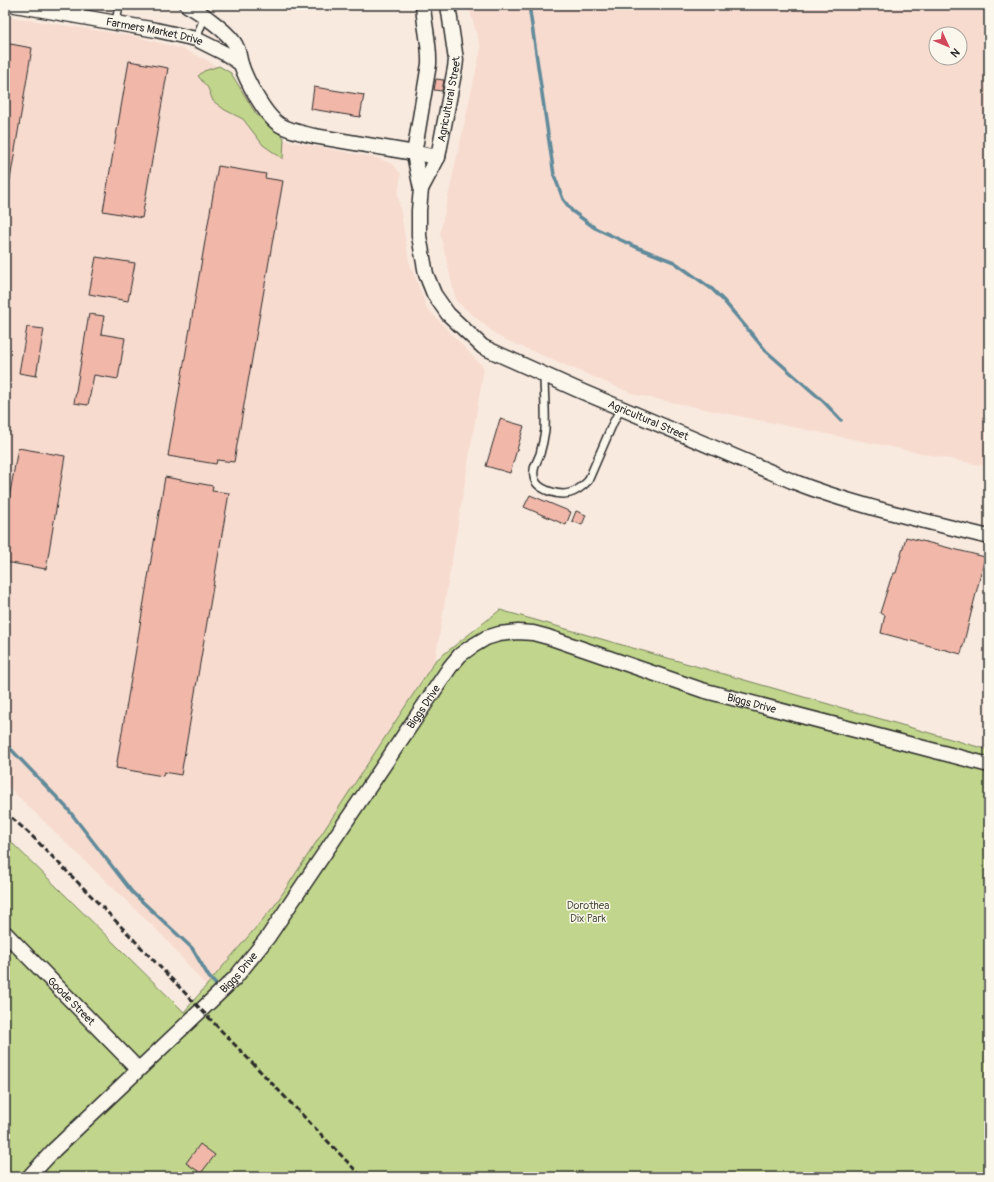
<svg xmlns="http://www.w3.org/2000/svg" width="994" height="1182" font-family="Pangolin,sans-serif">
	<rect width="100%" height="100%" fill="#f9eadf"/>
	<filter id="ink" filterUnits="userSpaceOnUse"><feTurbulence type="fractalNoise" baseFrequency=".025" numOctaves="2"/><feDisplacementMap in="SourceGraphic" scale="8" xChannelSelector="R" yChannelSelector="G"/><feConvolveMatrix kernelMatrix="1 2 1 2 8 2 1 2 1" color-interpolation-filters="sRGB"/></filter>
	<g filter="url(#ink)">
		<g fill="#f7dbcf" fill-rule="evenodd">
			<path d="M468,5h521v462l-353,-72 -137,-58 -43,-36 -16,-68 41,-185zM936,34h24v24h-24z"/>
			<polygon points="5,16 134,36 183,49 207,60 233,77 255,107 283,140 377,158 393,164 401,174 398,195 409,261 427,308 484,368 435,661 275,905 206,986 162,935 5,784"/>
		</g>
		<g fill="#c1d68c" stroke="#76805c">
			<polygon points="219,66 231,73 256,114 284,138 283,159 263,145 243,119 225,110 213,101 208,88 198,76 204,71"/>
			<polygon points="500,610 989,750 989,1177 5,1177 5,836 184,1012 275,905 435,661"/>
		</g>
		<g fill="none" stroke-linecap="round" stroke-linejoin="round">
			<g stroke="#608a9a" stroke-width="3.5">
				<polyline points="529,5 554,175 563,199 572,211 595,228 636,247 674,262 712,289 724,301 766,351 824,402 841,420"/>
				<polyline points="5,743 67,808 132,892 192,948 209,977 219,988"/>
			</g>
		</g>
		<g fill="#f1b8aa" stroke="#2b2b2b">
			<polygon points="5,43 32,48 10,180 5,179"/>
			<polygon points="129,61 168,68 142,218 103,211"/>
			<polygon points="436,79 444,80 442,91 434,90"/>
			<polygon points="314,87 364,95 360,117 311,109"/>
			<polygon points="218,166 266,174 265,178 283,181 234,462 217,460 216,464 168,456"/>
			<polygon points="96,257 135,263 128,301 89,294"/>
			<polygon points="89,314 104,316 101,334 125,338 118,379 94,375 88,405 74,403"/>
			<polygon points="27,327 44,329 36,376 19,373"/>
			<polygon points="500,419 524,426 510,473 486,466"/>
			<polygon points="18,448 65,456 46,569 5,562 5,521"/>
			<polygon points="165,477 213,486 212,491 229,493 181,775 164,772 163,776 116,768"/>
			<polygon points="530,495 571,512 566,525 524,507"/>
			<polygon points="576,511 586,515 582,525 572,521"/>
			<polygon points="906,537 985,557 961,654 881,633 885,615 880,613 891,578 892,578 894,573 896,573"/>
			<polygon points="200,1144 215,1155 201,1173 186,1163"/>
		</g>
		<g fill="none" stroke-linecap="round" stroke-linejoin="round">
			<g stroke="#2b2b2b" stroke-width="10">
				<g id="service">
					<polyline points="116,23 119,5"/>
					<polyline points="196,39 205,15"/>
					<path d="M544,375c0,18 2,37 1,55 -1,7 -3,17 -5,24 -3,8 -8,14 -6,23 2,13 25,19 36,16 7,-2 13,-7 18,-12l25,-58 8,-15"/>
				</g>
			</g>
			<g stroke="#2b2b2b" stroke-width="17">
				<g id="minor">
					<path id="s1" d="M15,5l141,25 40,9 30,15 15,10"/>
					<path d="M187,5c13,7 43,28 49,41 3,5 3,12 5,18 5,16 24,52 39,61 10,6 22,8 34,11l124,21"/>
					<path id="s2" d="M423,5c1,20 7,39 6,59l-15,90 7,35 -2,21v26l7,38 8,20 14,20 35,33 93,42 216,92c63,25 131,39 197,56"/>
					<path id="s3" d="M421,189l17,-32 17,-89 1,-8 -8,-55"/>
					<path id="s4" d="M5,933l133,136"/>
					<path id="s5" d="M29,1177l25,-27 181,-172 33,-41 182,-270 10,-12 11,-8 15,-9 13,-4 19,-2 15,1 15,4 154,53 287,75"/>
				</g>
			</g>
			<use href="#service" stroke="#fbf7ec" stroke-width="7"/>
			<use href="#minor" stroke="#fbf7ec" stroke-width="14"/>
			<polyline stroke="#2b2b2b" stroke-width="3" stroke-dasharray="6 3" stroke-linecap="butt" points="5,812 31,835 111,916 362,1177"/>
		</g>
	</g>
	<g text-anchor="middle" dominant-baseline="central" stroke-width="3" stroke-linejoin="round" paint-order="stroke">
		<g font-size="11" fill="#2b2b2b" stroke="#fbf7ec">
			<text stroke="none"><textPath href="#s1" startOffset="142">Farmers Market Drive</textPath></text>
			<text stroke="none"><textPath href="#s3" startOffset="95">Agricultural Street</textPath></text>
			<text stroke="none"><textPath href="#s2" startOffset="547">Agricultural Street</textPath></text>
			<text stroke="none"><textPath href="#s5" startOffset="989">Biggs Drive</textPath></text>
			<text stroke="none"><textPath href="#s5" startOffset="617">Biggs Drive</textPath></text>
			<text stroke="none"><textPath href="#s5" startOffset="293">Biggs Drive</textPath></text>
			<text stroke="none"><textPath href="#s4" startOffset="95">Goode Street</textPath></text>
		</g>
		<g font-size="11" fill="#505643" stroke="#fbf7ec">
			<text x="588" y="905">Dorothea<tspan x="588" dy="13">Dix Park</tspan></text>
		</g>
	</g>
	<rect width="994" height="1182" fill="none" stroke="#fbf7ec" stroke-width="20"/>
	<rect x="10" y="10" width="974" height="1162" fill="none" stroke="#2b2b2b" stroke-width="1.5" filter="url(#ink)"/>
	<g transform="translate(948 46) rotate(134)"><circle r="19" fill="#fbf7ec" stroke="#a8a59f"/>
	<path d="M0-3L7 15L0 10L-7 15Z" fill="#d1495b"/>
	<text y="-6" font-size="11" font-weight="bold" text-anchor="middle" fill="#2b2b2b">N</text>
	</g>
</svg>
